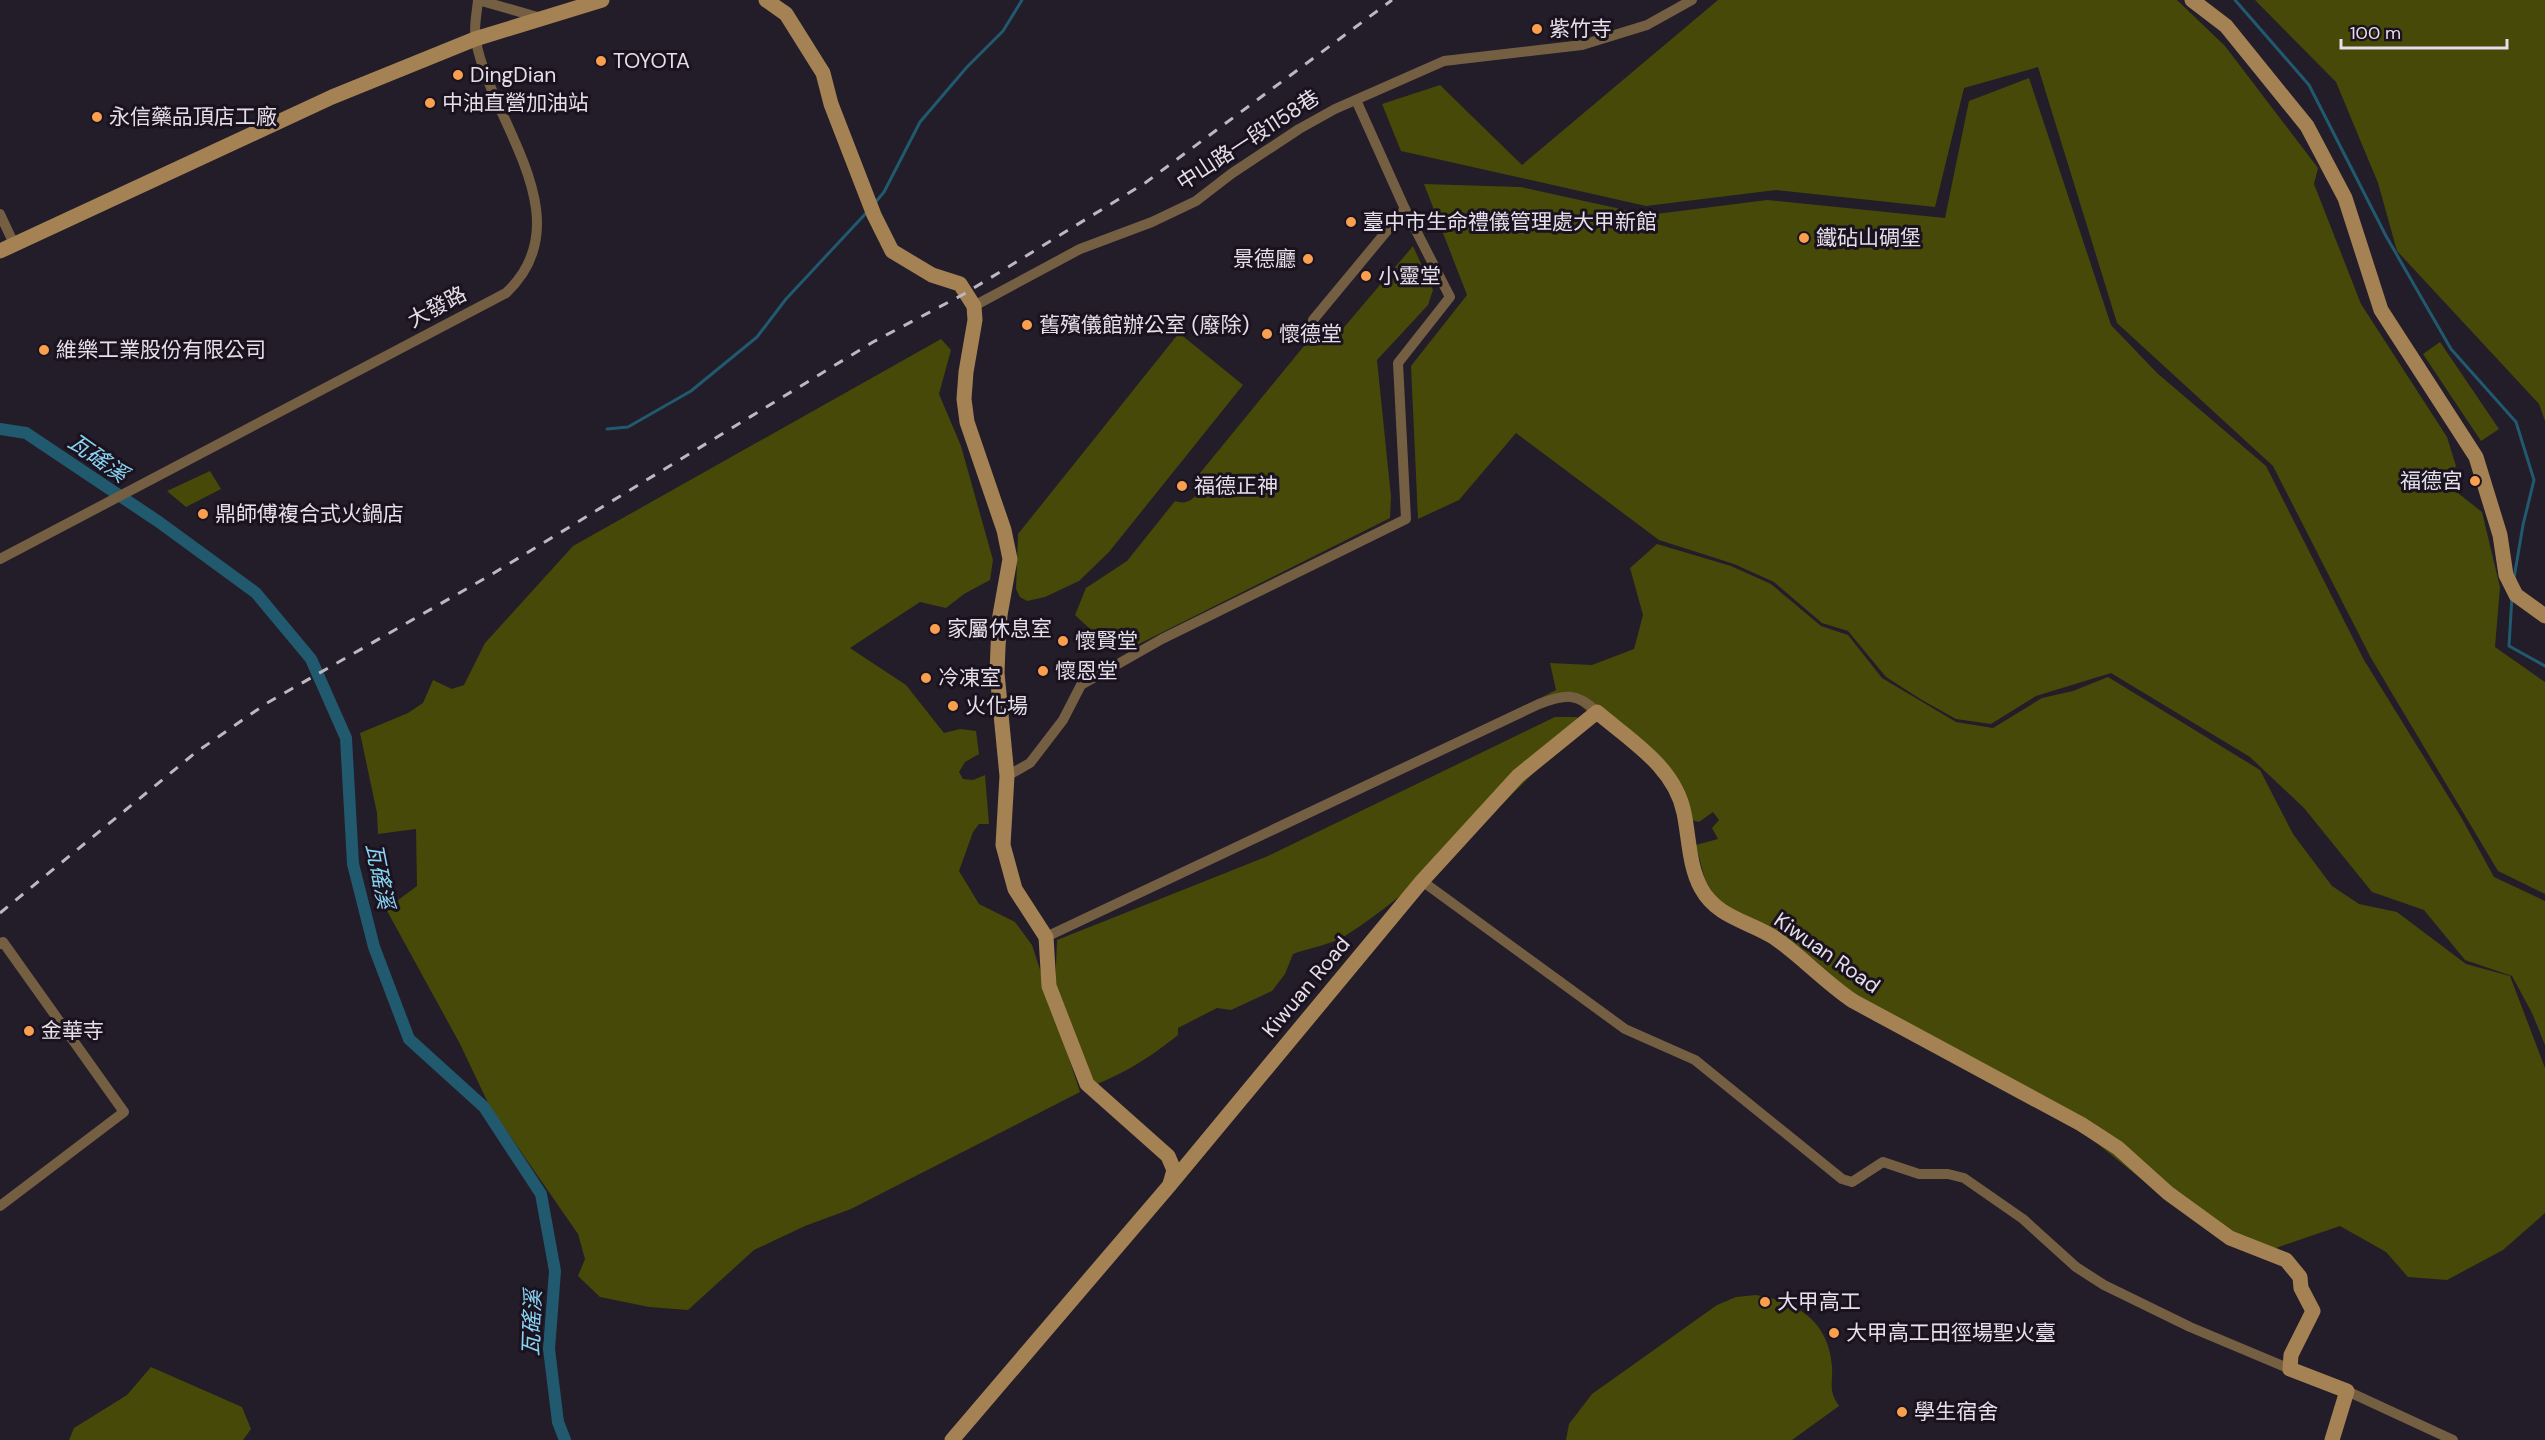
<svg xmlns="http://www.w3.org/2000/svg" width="2545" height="1440" font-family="'DM Sans','Noto Sans TC',sans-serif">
	<rect width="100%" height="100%" fill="#231c29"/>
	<g fill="#464908">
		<polygon points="1718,0 2177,0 2225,46 2318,168 2314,184 2361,304 2447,437 2456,466 2444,482 2482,512 2500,587 2495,647 2545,682 2545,894 2498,871 2371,658 2273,466 2117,323 2038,67 1964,88 1935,207 1776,190 1646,206 1401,151 1382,104 1440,85 1522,165"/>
		<polygon points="2255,0 2545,0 2545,421 2539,404 2397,251 2378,183 2336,82"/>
		<polygon points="2029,78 2111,325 2157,373 2266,466 2364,660 2461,817 2494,877 2545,901 2545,1045 2532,1013 2512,976 2465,960 2424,910 2372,892 2304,808 2250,757 2111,673 2036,696 1991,724 1956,719 1922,700 1886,677 1848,631 1822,623 1774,582 1734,564 1659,540 1516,433 1459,500 1418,519 1411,366 1467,295 1424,184 1521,187 1648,215 1767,200 1945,218 1969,101"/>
		<path d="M1413,246l20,44 -5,15 -51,55 14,137 -1,21 -267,134 -10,-19 -22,-3 -16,-15 11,-27 41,-27 48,-60c11,4 19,-1 24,-11l-3,-12 126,-154 18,8z"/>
		<polygon points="1179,333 1243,385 1109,552 1079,581 1045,597 1027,601 1020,597 1016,589 1018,534"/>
		<polygon points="941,339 951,350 939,394 961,446 993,560 990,580 964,594 946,608 920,602 850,648 906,685 944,733 960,729 976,731 979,754 965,762 959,772 963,779 973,780 985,775 989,824 979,824 973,832 959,871 979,904 1015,922 1032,945 1080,1092 851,1209 805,1226 754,1250 688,1310 649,1307 600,1297 578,1276 585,1259 578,1234 490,1107 460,1044 386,909 417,886 416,829 378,834 377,813 360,733 408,713 423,703 433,680 452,689 464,685 485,643 573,546"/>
		<polygon points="2440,342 2499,429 2481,441 2423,354"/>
		<polygon points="210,471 221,489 186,507 167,491"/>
		<path d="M1657,544l74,22 40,18 50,42 27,9 34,43 74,44 37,6 49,-30 31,-7 35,-14 152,93 33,64 39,52 27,18 38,8 69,52 44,12 35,92v145l-42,37 -56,30 -39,-3 -22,-25 -46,-26 -67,23 -91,-37 -109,-88 -211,-110 -82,-72 -53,-27 -22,-35 -9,-35 22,-6 -6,-11 7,-8 -6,-8 -14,10 -12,-3 -11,-33 -99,-83c-26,-7 -95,26 -122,38l101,-51 -6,-27 42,2 42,-16 9,-34 -13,-47z"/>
		<path d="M1555,717h22l6,8c-76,72 -150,154 -238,211 -15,9 -36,12 -52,18l-8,20 -13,17 -41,19 -14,-2 -39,20v7c-30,24 -53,38 -88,52l-35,-97 2,-50 211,-84z"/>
		<path d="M1756,1295c41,7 72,25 76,71 1,18 -4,24 7,40l-47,34h-226l3,-16 23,-30 125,-89 19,-8z"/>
		<polygon points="151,1367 242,1407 251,1429 243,1440 69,1440 74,1428 127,1395"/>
	</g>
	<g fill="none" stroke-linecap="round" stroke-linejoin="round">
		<g stroke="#21596f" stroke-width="3">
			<polyline points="2235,0 2309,85 2386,236 2451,349 2516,422 2534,480 2523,525 2514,578"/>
			<polyline points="874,204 884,192 920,122 967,67 1003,31 1022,0"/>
			<polyline points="607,429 628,427 691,391 757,337 786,299 868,211"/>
			<polyline points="2512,596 2509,646 2545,666"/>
		</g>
		<polyline stroke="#21596f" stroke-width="12" points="0,429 26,433 159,522 256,593 311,659 346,738 353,864 374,947 409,1039 484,1107 541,1194 555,1271 549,1349 558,1422 565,1440"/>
		<g stroke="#745f42" stroke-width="10">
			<polyline points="478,0 541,18"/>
			<polyline points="0,214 14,244"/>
			<polyline points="974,306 1080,249 1152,222 1196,201 1231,174 1299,129 1335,109 1444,61 1582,45 1647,25 1692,0"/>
			<polyline points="1313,320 1405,209"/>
			<path d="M0,559l506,-266c79,-74 -16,-173 -30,-252 -3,-12 1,-28 2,-41"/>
			<polyline points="1007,776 1030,763 1063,720 1081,685 1162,639 1406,519 1398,363 1450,297 1405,209 1356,100"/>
			<polyline points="1422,881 1625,1029 1695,1060 1842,1179 1852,1182 1883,1162 1919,1174 1948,1174 1964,1178 2023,1219 2076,1267 2104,1285 2190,1327 2290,1369"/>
			<path d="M1046,937l493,-233c25,-10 38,-12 58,8"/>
			<polyline points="0,944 3,942 124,1112 0,1206"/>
			<polyline points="2347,1391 2453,1440"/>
		</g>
		<g stroke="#a58253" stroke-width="15">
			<polyline points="766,0 786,14 823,73 831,104 874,215 892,251 932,275 960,284 974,306 975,320 966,372 964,399 967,422 1004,530 1010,559 1000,615 998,647 997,673 1007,776 1003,845 1015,889 1046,937 1049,986 1087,1084 1168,1156 1174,1170 1170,1184"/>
			<polyline points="2192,0 2226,26 2307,126 2345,198 2381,310 2476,457 2500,535 2506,575 2516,595 2545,616"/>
			<polyline points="0,251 332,97 475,39 602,0"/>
			<path d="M952,1440l217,-254 253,-305 96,-105 79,-64c34,29 78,55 87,101 5,24 5,53 17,75 16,30 48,33 74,50 27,19 50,44 78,63l228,123 37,24 50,45 62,45 56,22 14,17 1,11 12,23 -22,44 -1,14 57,22 -15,49"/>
		</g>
		<polyline stroke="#bcb7c0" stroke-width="3" stroke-dasharray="10 10" stroke-linecap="butt" points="0,913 195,753 267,703 489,576 873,342 964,294 1145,183 1392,0"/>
	</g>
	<g fill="#fa9f4e" stroke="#1a131f" stroke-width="2">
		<circle cx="1537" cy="29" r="6"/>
		<circle cx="601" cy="61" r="6"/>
		<circle cx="458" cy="75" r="6"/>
		<circle cx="430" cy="103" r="6"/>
		<circle cx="97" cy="117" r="6"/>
		<circle cx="1351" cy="222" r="6"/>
		<circle cx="1804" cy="238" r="6"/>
		<circle cx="1308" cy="259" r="6"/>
		<circle cx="1366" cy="276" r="6"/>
		<circle cx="1027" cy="325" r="6"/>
		<circle cx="1267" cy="334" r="6"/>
		<circle cx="44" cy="350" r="6"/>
		<circle cx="2475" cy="481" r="6"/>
		<circle cx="1182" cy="486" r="6"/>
		<circle cx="203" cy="514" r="6"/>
		<circle cx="935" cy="629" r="6"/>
		<circle cx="1063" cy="641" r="6"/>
		<circle cx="1043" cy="671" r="6"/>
		<circle cx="926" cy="678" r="6"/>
		<circle cx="953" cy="706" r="6"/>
		<circle cx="29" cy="1031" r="6"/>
		<circle cx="1765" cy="1302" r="6"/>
		<circle cx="1834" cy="1333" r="6"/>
		<circle cx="1902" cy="1412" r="6"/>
	</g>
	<g text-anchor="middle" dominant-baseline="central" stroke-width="6" stroke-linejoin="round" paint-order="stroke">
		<g font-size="21" fill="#e4dfe8" stroke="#1a131f" text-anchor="start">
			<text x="1549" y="29">紫竹寺</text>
			<text x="613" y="61">TOYOTA</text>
			<text x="470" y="75">DingDian</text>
			<text x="442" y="103">中油直營加油站</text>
			<text x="109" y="117">永信藥品頂店工廠</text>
			<text x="1363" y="222">臺中市生命禮儀管理處大甲新館</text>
			<text x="1816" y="238">鐵砧山碉堡</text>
			<text x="1296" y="259" text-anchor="end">景德廳</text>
			<text x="1378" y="276">小靈堂</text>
			<text x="1039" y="325">舊殯儀館辦公室 (廢除)</text>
			<text x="1279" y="334">懷德堂</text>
			<text x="56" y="350">維樂工業股份有限公司</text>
			<text x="2463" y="481" text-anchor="end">福德宮</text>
			<text x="1194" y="486">福德正神</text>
			<text x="215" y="514">鼎師傅複合式火鍋店</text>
			<text x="947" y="629">家屬休息室</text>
			<text x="1075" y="641">懷賢堂</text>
			<text x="1055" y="671">懷恩堂</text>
			<text x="938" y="678">冷凍室</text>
			<text x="965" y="706">火化場</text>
			<text x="41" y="1031">金華寺</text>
			<text x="1777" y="1302">大甲高工</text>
			<text x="1846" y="1333">大甲高工田徑場聖火臺</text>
			<text x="1914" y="1412">學生宿舍</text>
		</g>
		<g font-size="21" fill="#e4dfe8" stroke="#1a131f">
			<text transform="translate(1248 140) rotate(-33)">中山路一段1158巷</text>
			<text transform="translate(437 307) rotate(-28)">大發路</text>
			<text transform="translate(1827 953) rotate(35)">Kiwuan Road</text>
			<text transform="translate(1306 987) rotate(-50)">Kiwuan Road</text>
		</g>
		<g font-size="22" font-style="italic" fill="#89d3f3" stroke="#1a131f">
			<text transform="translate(98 458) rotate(35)">瓦磘溪</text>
			<text transform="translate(380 876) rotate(79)">瓦磘溪</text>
			<text transform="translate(532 1323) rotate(-88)">瓦磘溪</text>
		</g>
	</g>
	<path d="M2341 39v9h166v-9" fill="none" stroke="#e4dfe8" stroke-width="3"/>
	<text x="2350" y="39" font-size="18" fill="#e4dfe8" stroke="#1a131f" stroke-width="4.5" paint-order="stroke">100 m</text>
</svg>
